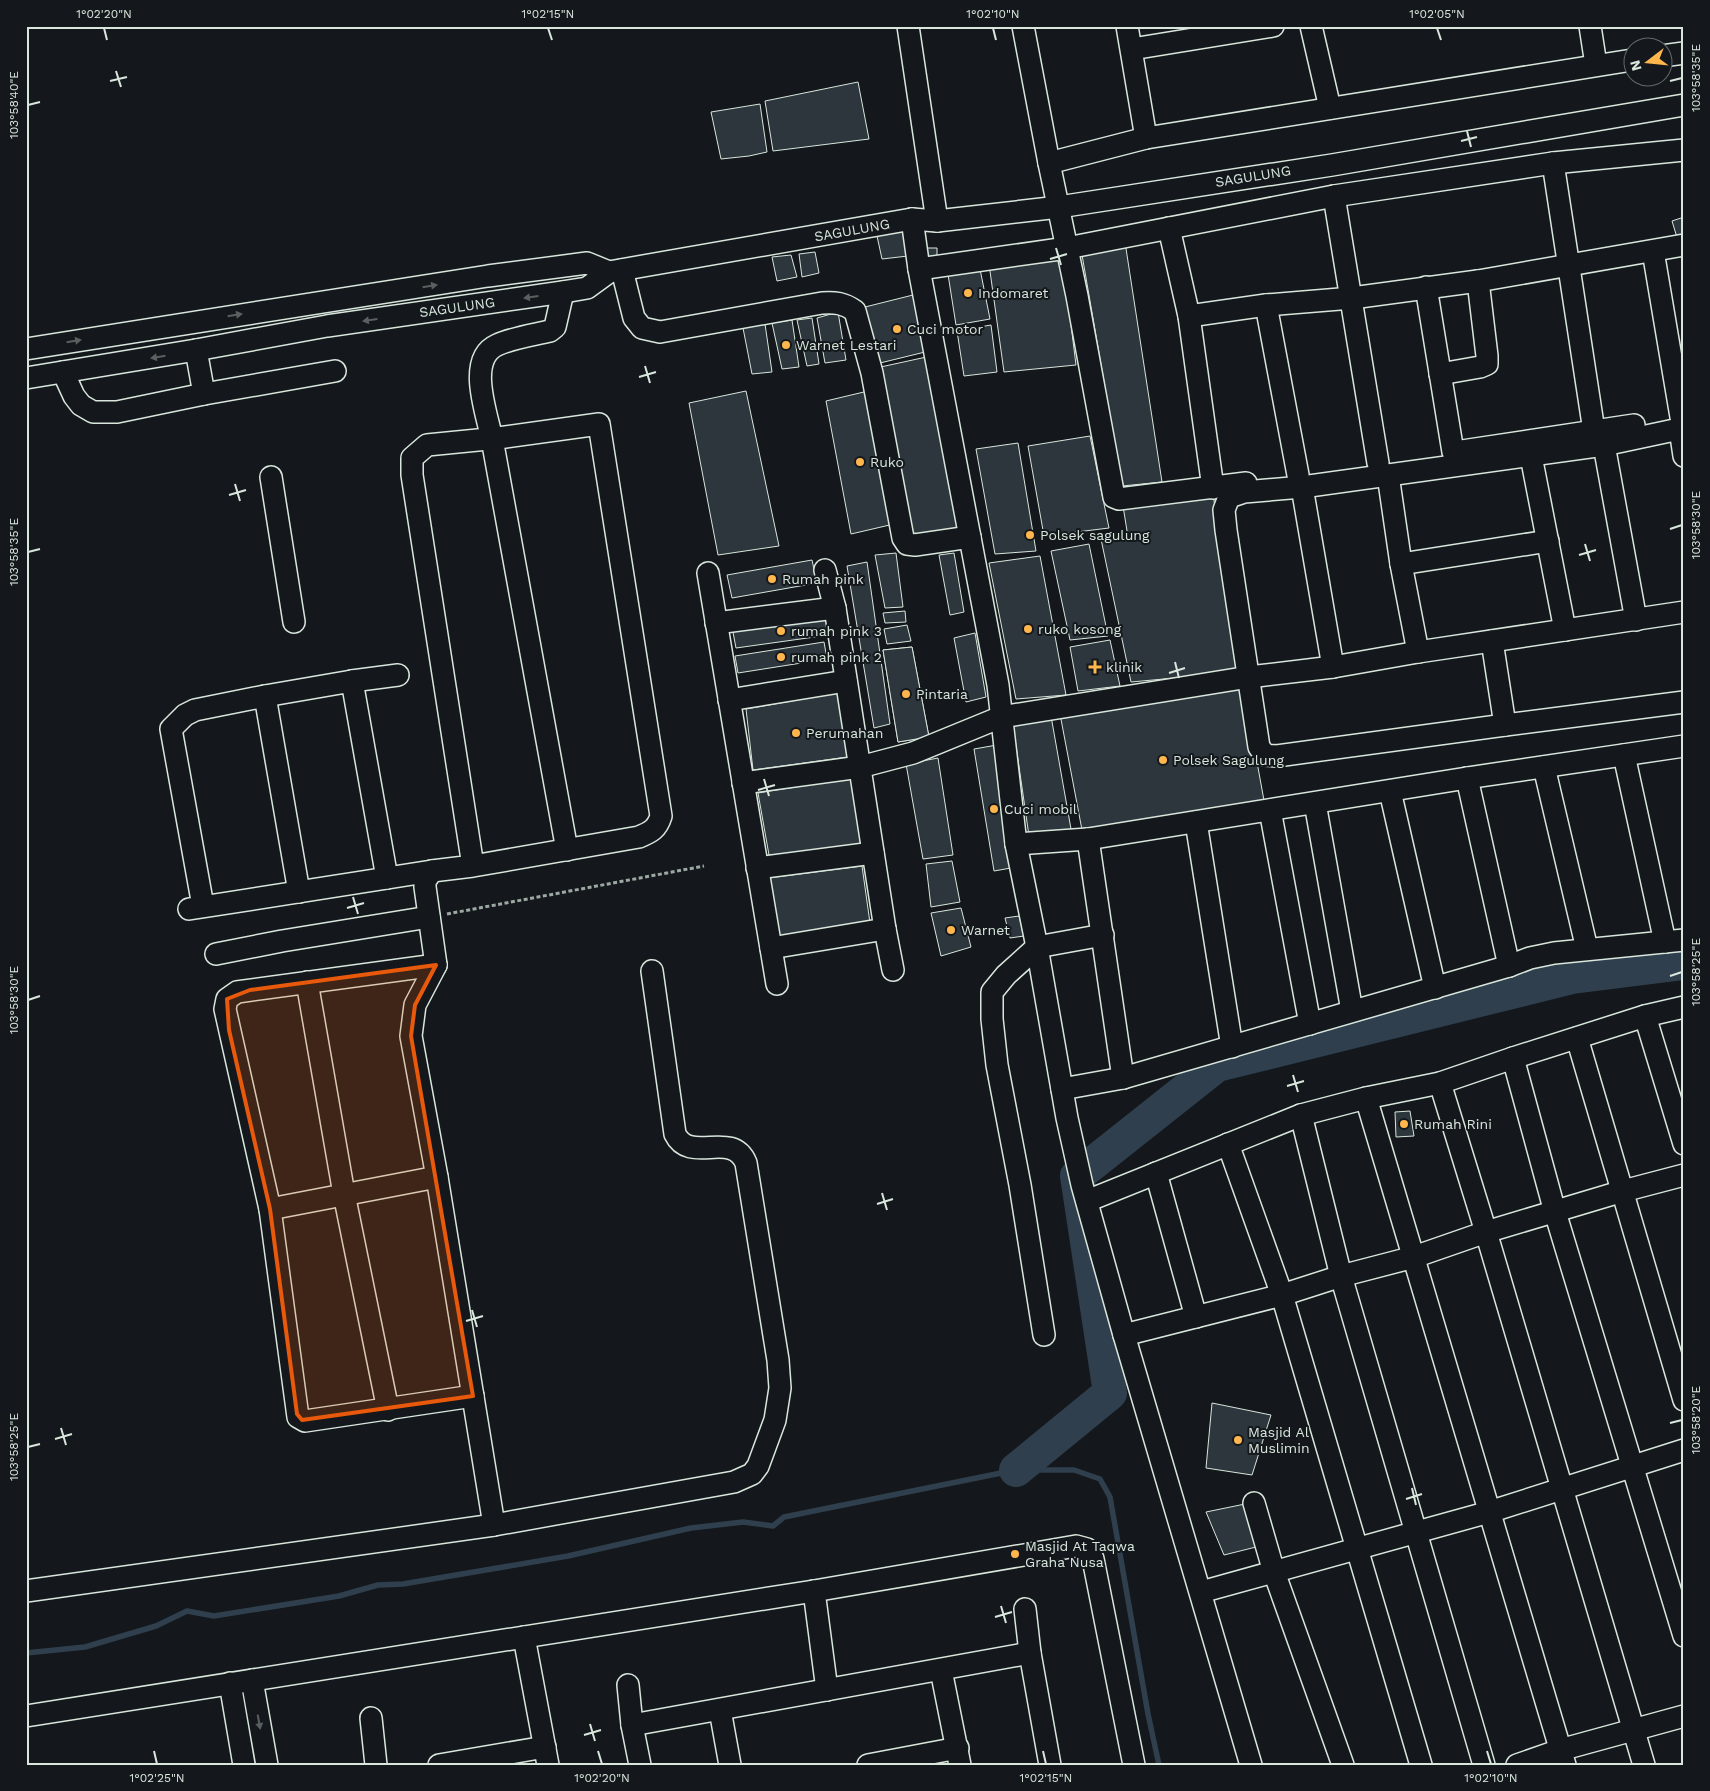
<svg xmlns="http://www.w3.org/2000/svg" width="1710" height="1791" font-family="'Work Sans',sans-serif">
	<rect width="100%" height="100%" fill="#14181c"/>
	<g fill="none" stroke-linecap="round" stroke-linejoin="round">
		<polyline stroke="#2f3f4d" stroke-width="5.5" points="26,1653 85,1647 156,1626 187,1611 214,1616 339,1596 378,1585 403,1584 568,1556 691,1528 743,1522 773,1526 784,1517 1016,1470 1074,1470 1100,1479 1110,1497 1148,1714 1159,1765"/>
		<polyline stroke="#2f3f4d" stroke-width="34" points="1016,1470 1110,1393 1077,1176 1217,1065 1572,977 1684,963"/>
	</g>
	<g fill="#2c363c" stroke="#d8e6dc">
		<polygon points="858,82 869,139 773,151 765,101"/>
		<polygon points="760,104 767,152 749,156 721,159 711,112"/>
		<polygon points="1684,217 1684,244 1679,244 1672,221"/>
		<polygon points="904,231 908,256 882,259 877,236"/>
		<polygon points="1125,242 1162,482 1122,486 1081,249"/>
		<polygon points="927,248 937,248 937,261 929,262"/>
		<polygon points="815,252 819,273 802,277 799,254"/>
		<polygon points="1062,252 1076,365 1004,372 989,264"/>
		<polygon points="791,255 797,277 777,281 772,257"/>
		<polygon points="979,264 990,319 956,325 947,268"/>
		<polygon points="917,294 929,351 876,364 865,307"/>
		<polygon points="838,312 846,360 825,363 817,318"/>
		<polygon points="812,318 819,364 807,366 797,320"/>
		<polygon points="792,320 799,367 782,369 772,323"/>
		<polygon points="765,324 772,372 752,374 743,328"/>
		<polygon points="991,325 997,372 964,376 957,331"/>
		<polygon points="931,356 962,528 907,538 876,368"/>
		<polygon points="746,391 779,546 718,555 689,403"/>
		<polygon points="868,391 894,524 851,534 826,401"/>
		<polygon points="1090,436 1109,528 1044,536 1028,446"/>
		<polygon points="1018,443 1036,551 995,554 976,449"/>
		<polygon points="1213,494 1240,672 1131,682 1101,539 1128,537 1123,506"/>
		<polygon points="1089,544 1108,636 1070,640 1051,551"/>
		<polygon points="896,553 903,607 885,608 875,555"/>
		<polygon points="954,553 964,612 950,615 939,555"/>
		<polygon points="1040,556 1066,695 1016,699 989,563"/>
		<polygon points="812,560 817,583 732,598 727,575"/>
		<polygon points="867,562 890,724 874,728 847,566"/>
		<polygon points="905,611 906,622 885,623 883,613"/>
		<polygon points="826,614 829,635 736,648 732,627"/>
		<polygon points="907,625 911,641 887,644 884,629"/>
		<polygon points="975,633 986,697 966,702 954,638"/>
		<polygon points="1110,640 1120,686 1078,691 1070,647"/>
		<polygon points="824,642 827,659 738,673 735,656"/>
		<polygon points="912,647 929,737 898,742 883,650"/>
		<polygon points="912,647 929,737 898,742 883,650"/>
		<polygon points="1243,685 1265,806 1082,830 1060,714"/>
		<polygon points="837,693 848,757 753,770 746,709"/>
		<polygon points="1051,716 1071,829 1029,836 1013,725"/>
		<polygon points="997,745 1011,868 994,871 974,749"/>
		<polygon points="938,758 953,855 923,859 906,764"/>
		<polygon points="851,778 863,847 769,855 758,793"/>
		<polygon points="952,861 960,902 931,907 926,864"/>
		<polygon points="862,866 870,923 779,937 768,878"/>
		<polygon points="961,908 971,947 941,956 931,913"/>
		<polygon points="1019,916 1024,936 1010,938 1005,918"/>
		<polygon points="1410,1111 1414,1136 1396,1137 1395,1112"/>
		<polygon points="1212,1403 1271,1415 1252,1475 1206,1468"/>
		<polygon points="1245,1504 1256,1547 1224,1555 1206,1512"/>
	</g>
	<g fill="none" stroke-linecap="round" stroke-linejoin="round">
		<g stroke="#d8e6dc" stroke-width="24">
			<g id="minor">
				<polyline points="908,26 937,221"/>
				<polyline points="1023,26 1049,163 1077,296 1114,497 1119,499 1246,483"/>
				<polyline points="1127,26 1146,138"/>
				<polyline points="1311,26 1330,108"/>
				<polyline points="1590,26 1596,65"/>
				<polyline points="1132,49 1273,26"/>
				<polyline points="1662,56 1684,53"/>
				<polyline points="1049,163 1146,138 1632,60"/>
				<polyline points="1553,163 1594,431"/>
				<polyline points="1334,196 1378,463"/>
				<polyline points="912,219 919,269 998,685 1016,844 1037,947 1067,1118 1082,1185 1124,1335 1251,1765"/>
				<polyline points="1169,228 1189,316 1213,488"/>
				<polyline points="1653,251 1681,417"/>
				<polyline points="919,269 1067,248 1334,196 1553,163 1684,150"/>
				<path d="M622,270l12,48 8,10 18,4 162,-29c13,-1 22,0 33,8l17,62 31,165 4,6 8,1 55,-8"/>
				<polyline points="1426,287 1453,452"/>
				<path d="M563,292l-8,35 -5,4c-17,4 -38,7 -53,14 -31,14 -10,69 -5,94l75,411"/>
				<polyline points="1266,305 1298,475"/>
				<polyline points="1189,316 1266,305 1352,298 1478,281 1684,245"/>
				<polyline points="26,349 488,276 587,263 609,272"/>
				<polyline points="63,372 74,396 81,405 93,412 117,412 204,394 196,350"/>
				<polyline points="1440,374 1480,367 1487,364 1487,356 1478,281"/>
				<polyline points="26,378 196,350 327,326 563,292 587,288 609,272 912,219 937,221 1059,207 1332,165 1684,105"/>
				<polyline points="204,394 335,371"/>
				<polyline points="1684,428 1604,445 1302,487 1244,492 1229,497 1224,510 1226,530 1259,747 1265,755 1277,756 1505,725 1684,702"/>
				<polyline points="1680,429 1684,456"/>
				<polyline points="1604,445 1636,620"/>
				<polyline points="1462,451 1634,425"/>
				<polyline points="1531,456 1565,630"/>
				<polyline points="1388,475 1401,564 1418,652"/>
				<polyline points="271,477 294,622"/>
				<polyline points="1302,487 1333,667"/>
				<polyline points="1401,564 1548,541"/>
				<polyline points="825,570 835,608 885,929 893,970"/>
				<polyline points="708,573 777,984"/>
				<polyline points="716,623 835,608"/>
				<polyline points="1492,641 1505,725"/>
				<polyline points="352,681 398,675"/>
				<polyline points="265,696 352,681 387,878"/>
				<polyline points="729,700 846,681"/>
				<polyline points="1624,755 1665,942"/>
				<polyline points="1544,767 1587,949"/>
				<polyline points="1467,778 1509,966"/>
				<polyline points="743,783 860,767 913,753 1001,717 1249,677 1333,667 1418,652 1684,612"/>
				<polyline points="1390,791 1435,988"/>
				<polyline points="1315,803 1352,1011"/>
				<polyline points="1270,810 1310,1024"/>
				<polyline points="1196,822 1232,1047"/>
				<polyline points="1088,839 1123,1078"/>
				<polyline points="1016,844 1088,839 1467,778 1684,746"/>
				<path d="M473,866l-61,-391v-17l15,-13 71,-7 101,-14 62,392c-4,13 -10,16 -22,21l-166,29 -41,5 -7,10v6l11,78 -21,40 -4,31 26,141 57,348"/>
				<polyline points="757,868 873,853"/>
				<polyline points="203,906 171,729 185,715 195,710 265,696 299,892"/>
				<polyline points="189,909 432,871"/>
				<polyline points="771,948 885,929"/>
				<polyline points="216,954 282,941 429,917"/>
				<polyline points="436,965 237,992 227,999 225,1009 270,1209 298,1417 305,1421 473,1396"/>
				<polyline points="307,982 344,1194 388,1410"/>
				<polyline points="1645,1016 1684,1144"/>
				<polyline points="1577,1038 1684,1400"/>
				<polyline points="1513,1058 1555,1212 1684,1636"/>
				<polyline points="1440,1083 1486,1232 1644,1765"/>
				<polyline points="1062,1089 1123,1078 1509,966 1530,958 1554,953 1684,940"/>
				<polyline points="1366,1098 1565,1765"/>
				<polyline points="1301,1115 1341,1276 1484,1765"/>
				<polyline points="1228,1144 1282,1295 1421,1765"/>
				<polyline points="1156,1173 1196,1317"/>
				<polyline points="1087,1201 1301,1115 1366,1098 1440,1083 1513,1058 1645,1016 1684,1007"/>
				<polyline points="270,1209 437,1177"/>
				<polyline points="1044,1335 1020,1185 997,1065 992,1019 992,992 1006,975 1037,947 1103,935"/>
				<polyline points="1124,1335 1282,1295 1341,1276 1414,1257 1486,1232 1623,1191 1684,1175"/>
				<polyline points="1254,1503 1274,1572 1343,1765"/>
				<path d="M26,1591l468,-66 240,-43 18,-8 6,-8 17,-46 5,-32 -2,-28 -32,-197c-14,-34 -56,2 -71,-29l-23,-163"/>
				<polyline points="814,1591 827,1690"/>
				<polyline points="1201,1592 1489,1512 1684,1450"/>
				<polyline points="1025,1609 1030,1653 1050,1765"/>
				<polyline points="524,1637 548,1765"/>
				<polyline points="941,1670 960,1765"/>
				<polyline points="252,1680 267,1765"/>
				<polyline points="230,1683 244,1765"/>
				<polyline points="628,1685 632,1725 640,1765"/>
				<polyline points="720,1710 730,1765"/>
				<polyline points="26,1716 814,1591 1076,1546 1087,1549 1093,1559 1134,1765"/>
				<polyline points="371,1718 376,1765"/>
				<polyline points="632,1725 1030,1653"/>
				<polyline points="439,1765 545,1747"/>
				<polyline points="868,1765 958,1748"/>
				<polyline points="1517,1765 1560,1750 1684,1716"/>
			</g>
		</g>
		<polyline stroke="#9da8a2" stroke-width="3" stroke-dasharray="4 2.5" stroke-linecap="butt" points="447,914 704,866"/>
		<use href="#minor" stroke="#14181c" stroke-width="21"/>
	</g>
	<defs><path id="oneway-solid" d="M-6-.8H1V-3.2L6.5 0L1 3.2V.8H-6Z" transform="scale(1.25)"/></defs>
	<g fill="#59605f">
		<use href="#oneway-solid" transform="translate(430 286) rotate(-9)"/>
		<use href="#oneway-solid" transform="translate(531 297) rotate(172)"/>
		<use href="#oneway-solid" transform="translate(235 315) rotate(-9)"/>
		<use href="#oneway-solid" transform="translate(370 320) rotate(172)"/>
		<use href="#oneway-solid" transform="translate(74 341) rotate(-9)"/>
		<use href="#oneway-solid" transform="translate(158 357) rotate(171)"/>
		<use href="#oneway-solid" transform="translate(259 1722) rotate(80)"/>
	</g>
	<path fill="#e8590c" fill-opacity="0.2" stroke="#e8590c" stroke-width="4" stroke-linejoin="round" d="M436,965l-21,40 -4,31 62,360 -171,24 -5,-6 -27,-205 -41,-179 -2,-31 23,-9z"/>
	<path fill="none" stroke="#d8e6dc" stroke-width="2" d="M104,28l3,12M548,28l4,12M993,28l3,12M1437,28l4,12M116,71l5,16M110,81l17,-4M1670,81l12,-3M28,105l12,-3M1467,131l4,16M1461,141l16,-4M1056,248l5,17M1050,259l17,-5M645,366l5,17M639,377l17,-5M235,484l5,17M229,495l17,-5M1670,529l12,-4M1585,544l5,17M28,552l12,-3M1579,555l17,-5M1175,662l4,16M1169,673l16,-5M764,779l5,17M758,790l17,-5M353,897l5,17M347,908l17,-5M1670,976l12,-4M28,1000l12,-4M1293,1075l5,17M1287,1086l17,-5M882,1193l5,17M877,1204l16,-5M472,1310l5,17M466,1321l17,-5M1670,1423l12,-3M61,1428l5,17M55,1439l17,-5M28,1447l12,-3M1412,1488l4,17M1406,1499l16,-5M1001,1606l5,17M995,1617l17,-5M590,1724l5,17M584,1735l17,-5M154,1751l3,13M598,1751l4,13M1043,1751l3,13M1487,1751l4,13"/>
	<g fill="#ffb74d" stroke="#14181c" stroke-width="2">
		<circle cx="968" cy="293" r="5"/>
		<circle cx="897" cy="329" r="5"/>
		<circle cx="786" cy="345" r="5"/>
		<circle cx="860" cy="462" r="5"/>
		<circle cx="1030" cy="535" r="5"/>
		<circle cx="772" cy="579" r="5"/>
		<circle cx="1028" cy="629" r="5"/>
		<circle cx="781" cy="631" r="5"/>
		<circle cx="781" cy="657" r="5"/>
		<path d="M1092.5 659.5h5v5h5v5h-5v5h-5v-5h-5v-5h5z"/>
		<circle cx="906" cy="694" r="5"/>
		<circle cx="796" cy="733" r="5"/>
		<circle cx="1163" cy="760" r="5"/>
		<circle cx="994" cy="809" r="5"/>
		<circle cx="951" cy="930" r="5"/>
		<circle cx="1404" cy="1124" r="5"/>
		<circle cx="1238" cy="1440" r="5"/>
		<circle cx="1015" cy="1554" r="5"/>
	</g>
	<g text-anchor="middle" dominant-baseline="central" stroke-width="4" stroke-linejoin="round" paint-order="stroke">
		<g font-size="14" fill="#d8e6dc" stroke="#14181c">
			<text transform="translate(1253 176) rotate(-9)">SAGULUNG</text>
			<text transform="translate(852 230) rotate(-10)">SAGULUNG</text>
			<text transform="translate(457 307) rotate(-8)">SAGULUNG</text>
		</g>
		<g font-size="14" fill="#d8e6dc" stroke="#14181c" text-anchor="start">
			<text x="978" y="293">Indomaret</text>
			<text x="907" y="329">Cuci motor</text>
			<text x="796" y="345">Warnet Lestari</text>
			<text x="870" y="462">Ruko</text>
			<text x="1040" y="535">Polsek sagulung</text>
			<text x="782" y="579">Rumah pink</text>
			<text x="1038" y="629">ruko kosong</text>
			<text x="791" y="631">rumah pink 3</text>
			<text x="791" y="657">rumah pink 2</text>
			<text x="1106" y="667">klinik</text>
			<text x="916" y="694">Pintaria</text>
			<text x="806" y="733">Perumahan</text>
			<text x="1173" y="760">Polsek Sagulung</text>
			<text x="1004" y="809">Cuci mobil</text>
			<text x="961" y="930">Warnet</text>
			<text x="1414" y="1124">Rumah Rini</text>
			<text x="1248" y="1432">Masjid Al<tspan x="1248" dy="16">Muslimin</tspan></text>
			<text x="1025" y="1546">Masjid At Taqwa<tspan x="1025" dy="16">Graha Nusa</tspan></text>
		</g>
	</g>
	<rect width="1710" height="1791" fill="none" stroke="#14181c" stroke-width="55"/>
	<g transform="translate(1648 62) rotate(254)"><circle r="24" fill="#14181c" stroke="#626a69"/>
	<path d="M0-4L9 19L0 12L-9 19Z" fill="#ffb74d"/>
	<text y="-8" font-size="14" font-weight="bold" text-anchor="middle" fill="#d8e6dc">N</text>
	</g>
	<rect x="28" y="28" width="1654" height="1736" fill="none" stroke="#d8e6dc" stroke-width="2"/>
	<g font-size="12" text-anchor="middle" fill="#d8e6dc">
		<text x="104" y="18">1°02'20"N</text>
		<text x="548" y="18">1°02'15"N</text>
		<text x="993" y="18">1°02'10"N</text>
		<text x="1437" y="18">1°02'05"N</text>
		<text transform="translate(1696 78) rotate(-90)" y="4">103°58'35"E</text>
		<text transform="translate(14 105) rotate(-90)" y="4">103°58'40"E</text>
		<text transform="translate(1696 525) rotate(-90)" y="4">103°58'30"E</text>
		<text transform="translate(14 552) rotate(-90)" y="4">103°58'35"E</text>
		<text transform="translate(1696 972) rotate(-90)" y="4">103°58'25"E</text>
		<text transform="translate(14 1000) rotate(-90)" y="4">103°58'30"E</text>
		<text transform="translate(1696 1420) rotate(-90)" y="4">103°58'20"E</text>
		<text transform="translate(14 1447) rotate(-90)" y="4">103°58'25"E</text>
		<text x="157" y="1782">1°02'25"N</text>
		<text x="602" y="1782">1°02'20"N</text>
		<text x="1046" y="1782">1°02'15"N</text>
		<text x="1491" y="1782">1°02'10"N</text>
	</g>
</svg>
